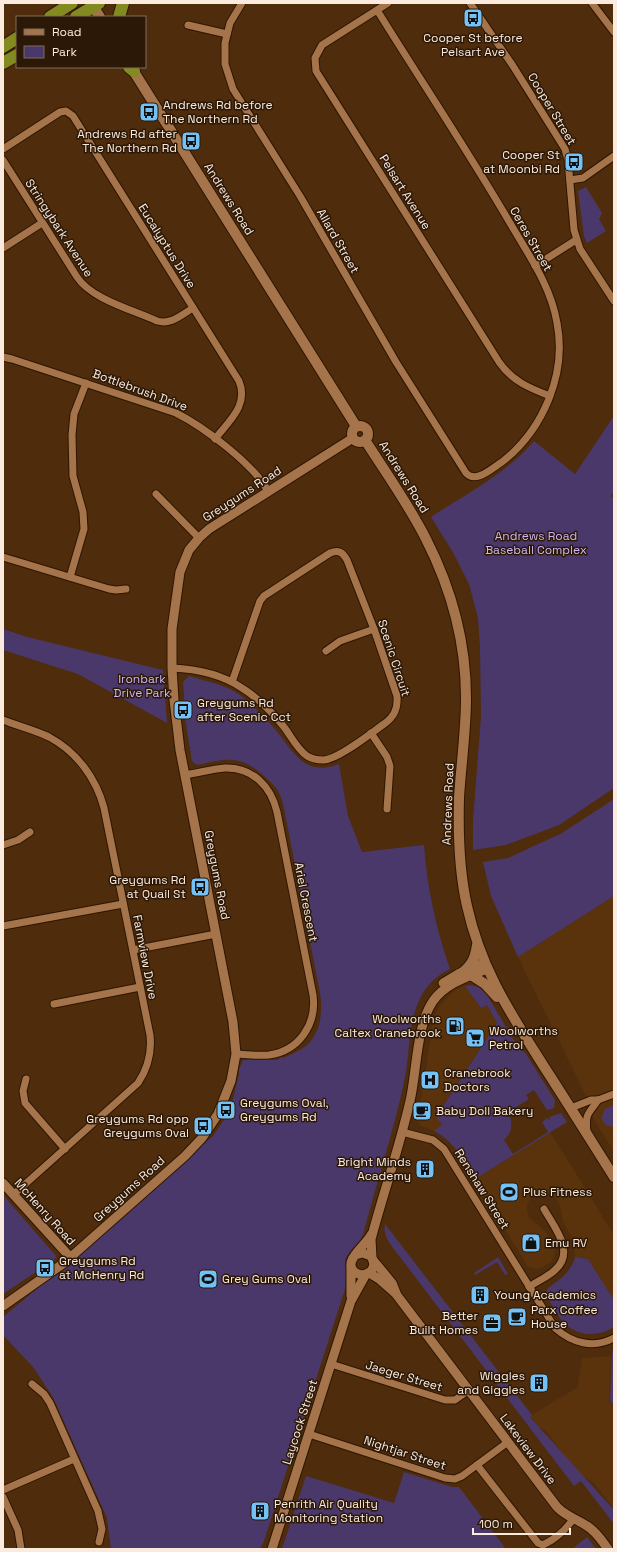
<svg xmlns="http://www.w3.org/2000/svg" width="617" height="1552" font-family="'Space Grotesk',sans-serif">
	<rect width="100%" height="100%" fill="#4e2c0c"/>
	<g fill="#5a330d">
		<polygon points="614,896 614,1152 594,1120 586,1096 518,957"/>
		<polygon points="465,986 481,1008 487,1005 497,1023 436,1116 442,1125 434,1131 421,1126 417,1119 426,1070 432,1025 436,1012 441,1004 456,989"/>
		<polygon points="550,1132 614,1235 614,1300 588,1259 575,1257 574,1241 563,1222 560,1205 555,1197 549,1193 540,1193 534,1195 527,1204 527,1211 529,1218 546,1232 555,1250 554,1256 551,1262 539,1269 528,1267 475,1179"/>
		<polygon points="611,1356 609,1401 614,1409 614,1509 594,1483 580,1474 571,1464 546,1431 539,1427 530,1416 578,1387 582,1358"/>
	</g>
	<g fill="#4b386b">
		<polygon points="586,187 602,213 599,219 606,231 587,243 584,236 578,191"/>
		<path d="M614,416v76l-3,4 3,3v289l-55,37 -53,20 -33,5v-29l8,-104 -1,-70 -2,-29 -9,-34 -15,-30 -23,-37c36,-24 75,-43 103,-76l41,33z"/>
		<polygon points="3,629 27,637 163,670 167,723 78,674 3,650"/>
		<path d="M189,676c20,6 40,9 56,23 10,9 20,19 29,29 19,22 29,50 65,36l9,52 14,36 62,-7c3,43 12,83 26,124 -14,7 -25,17 -31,32 -11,22 -9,56 -15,81 -11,52 -28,102 -41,153l-4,7 -7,7 -7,10 1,18 -1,12 -81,252 -4,8h-149l-4,-31 -54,-121 -20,-30 -30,-32v-18l66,-55 144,-126 17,-25 9,-37v-4l4,-10h6l1,-1 27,1 4,-3 3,1c6,-4 16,-7 22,-12 15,-13 17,-35 14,-53l-36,-185c-4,-18 -8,-21 -21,-33 -24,-21 -37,-16 -66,-10l-5,-4 -6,-37 -3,-42z"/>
		<polygon points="614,799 614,896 518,957 491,896 483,862 508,858 562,833"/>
		<path d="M471,985l9,3 7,7 26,44 13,15 29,46 -1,8 -7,2 -13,-20 -8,5 3,4 -21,13c5,10 5,20 -4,28l9,14 35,-22 -6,-10 5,-4 2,2 1,-1 -1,-2 12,-4 6,9 -92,57c-12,-19 -21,-38 -41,-48l8,-6 -6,-8 61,-94 -10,-18 -6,3 -16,-22z"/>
		<polygon points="614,1105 614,1127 606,1125 601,1118 605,1109"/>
		<polygon points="3,1195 56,1256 55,1259 3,1294"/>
		<path d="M385,1224l147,191 -2,2 84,93v14l-33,-43 -7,5 -174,-229c-7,-10 -18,-20 -15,-33z"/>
		<polygon points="498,1257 508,1274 505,1275 497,1262 475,1275 474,1273"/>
		<path d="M575,1257l13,2 26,41v27c-16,10 -35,10 -50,-4 -5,-5 -8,-12 -12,-18 -4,-6 -8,-10 -4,-17 12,-9 23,-15 27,-31z"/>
		<polygon points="614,1350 614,1407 610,1400 612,1352"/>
		<polygon points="404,1472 452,1487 459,1487 506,1549 282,1549 306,1476 394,1503"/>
		<polygon points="587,1537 596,1549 572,1549"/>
	</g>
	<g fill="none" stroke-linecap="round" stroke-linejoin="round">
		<g stroke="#2e1602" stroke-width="9">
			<g id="minor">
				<path d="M242,3l-12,20 -5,20v21l8,25 67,107 96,166 70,111c10,11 26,-5 36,-11 41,-32 65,-88 55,-139 -6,-37 -29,-69 -47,-100 -42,-72 -89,-142 -133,-213"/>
				<path d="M388,3l-66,42 -7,13 1,13 183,291c13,19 30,26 51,34"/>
				<polyline points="470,3 513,66 565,149 568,160 574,230 580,249 614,301"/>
				<polyline points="592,3 614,32"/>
				<polyline points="188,25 227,34"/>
				<path d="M3,149l57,-37 6,-1 7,5 166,265c10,24 -10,40 -24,58"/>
				<path d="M3,160l74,117c14,22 56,33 80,44 14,4 24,-6 36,-13"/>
				<polyline points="570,180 583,178 614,156"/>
				<polyline points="3,248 42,223"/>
				<polyline points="535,266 576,240"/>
				<path d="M3,357l9,2 164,54c28,14 77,51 92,78"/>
				<polyline points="156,494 199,538"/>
				<polyline points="3,557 109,589 116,590 126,589"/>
				<polyline points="70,577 84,529 83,512 73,476 72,435 74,414 86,383"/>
				<polyline points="326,651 340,641 374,629"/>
				<path d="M172,668c25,1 49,6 70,20 16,10 30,24 42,39 7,9 13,22 23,29 5,3 11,4 17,4 15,-1 47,-27 60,-36 10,-7 14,-15 13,-28l-23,-67 -27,-69c-4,-7 -8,-11 -17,-7l-66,43 -4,5 -28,81"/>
				<path d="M3,720c15,6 32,10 46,17 28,15 47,41 55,71l46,227c2,18 -2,33 -12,48l-125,112"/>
				<polyline points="371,733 387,757 390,766 387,809"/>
				<path d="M185,775c13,-2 27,-6 40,-7 27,-1 46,18 52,44l36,183c4,29 -14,56 -44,60 -11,1 -22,0 -33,-1"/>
				<polyline points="3,845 18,840 30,832"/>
				<polyline points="3,926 123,904"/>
				<polyline points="133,950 216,934"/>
				<polyline points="54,1004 140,987"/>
				<polyline points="26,1079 23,1091 25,1103 65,1149"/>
				<polyline points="571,1108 591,1100 598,1100 614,1094"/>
				<path d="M402,1132l31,8 11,9 111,179c17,15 38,21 59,10"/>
				<path d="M587,1132c-2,-19 1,-17 11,-32"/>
				<path d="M529,1287c8,-6 19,-10 26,-17 21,-18 -1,-43 -11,-61"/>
				<polyline points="331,1364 445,1400 455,1400 469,1390"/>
				<polyline points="32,1384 44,1394 50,1403 98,1511 102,1529 99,1542"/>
				<polyline points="309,1434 445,1478 455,1479 462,1476 508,1442"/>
				<path d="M477,1465l61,78 5,2c11,-5 23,-15 30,-26"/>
				<polyline points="3,1490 74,1459"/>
				<polyline points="3,1497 18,1530 21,1549"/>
			</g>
		</g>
		<g stroke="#2e1602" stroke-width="11">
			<g id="tertiary">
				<polyline points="443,983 458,974 484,963"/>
				<polyline points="3,1183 70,1257"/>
				<path d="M355,1255l8,-2 8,3c11,18 -16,26 -20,10 -2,-9 16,-23 20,-31"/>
				<path d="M372,1258l-1,-19 2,-7c12,-44 27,-87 37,-131 7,-30 6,-75 23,-100 13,-18 34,-24 54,-32"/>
				<polyline points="373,1260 392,1283 396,1293"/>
				<polyline points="351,1267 351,1296"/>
				<path d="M369,1273l10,6 17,15 161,213c10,10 18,11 30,19 9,5 15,15 21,23"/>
				<polyline points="3,1306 64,1263 185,1156 202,1138 218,1114 231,1081 236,1054 233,1022 180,750 174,700 172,668 172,629 180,572 189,550 199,538 209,529 353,438"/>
				<polyline points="272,1549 351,1301 366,1274"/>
			</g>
		</g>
		<g stroke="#2e1602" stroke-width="12">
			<g id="secondary">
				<polyline points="91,3 100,17"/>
				<polyline points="131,67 356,426"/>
				<circle cx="360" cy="434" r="8"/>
				<path d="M365,440c21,33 44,65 61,99 25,49 40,104 40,159 0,33 -5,67 -7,100 -1,36 0,73 8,108 14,63 42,105 76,159 24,37 47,74 71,112"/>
				<path d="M463,972c10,-8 12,-15 14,-27"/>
				<polyline points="471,975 485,984 497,997"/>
			</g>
		</g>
		<g stroke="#2e1602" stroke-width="14">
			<g id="trunk">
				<polyline points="50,17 72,3"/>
				<polyline points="76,17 99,3"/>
				<polyline points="119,17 123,3"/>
				<polyline points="3,47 17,38"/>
				<polyline points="3,63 17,55"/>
				<polyline points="129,67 134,71"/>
			</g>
		</g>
		<use href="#minor" stroke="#a5744b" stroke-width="7"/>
		<use href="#tertiary" stroke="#a5744b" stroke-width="9"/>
		<use href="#secondary" stroke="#a5744b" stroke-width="10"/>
		<use href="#trunk" stroke="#828a20" stroke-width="12"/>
	</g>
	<defs>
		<g id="bus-square" transform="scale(1)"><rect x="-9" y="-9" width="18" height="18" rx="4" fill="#73c1f5" stroke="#2b1807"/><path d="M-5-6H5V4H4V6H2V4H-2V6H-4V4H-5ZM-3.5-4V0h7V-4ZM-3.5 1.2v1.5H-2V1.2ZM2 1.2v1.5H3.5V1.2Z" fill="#111"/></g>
		<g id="fuel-square" transform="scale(1)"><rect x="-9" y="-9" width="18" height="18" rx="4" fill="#73c1f5" stroke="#2b1807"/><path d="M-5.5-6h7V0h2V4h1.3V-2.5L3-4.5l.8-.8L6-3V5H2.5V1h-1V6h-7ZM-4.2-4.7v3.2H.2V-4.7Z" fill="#111"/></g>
		<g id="supermarket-square" transform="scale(1)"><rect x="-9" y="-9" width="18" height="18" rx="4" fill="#73c1f5" stroke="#2b1807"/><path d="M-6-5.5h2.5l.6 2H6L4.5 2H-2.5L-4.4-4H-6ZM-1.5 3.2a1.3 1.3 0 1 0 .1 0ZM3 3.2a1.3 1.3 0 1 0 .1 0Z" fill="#111"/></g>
		<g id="hospital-square" transform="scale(1)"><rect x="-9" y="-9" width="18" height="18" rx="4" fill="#73c1f5" stroke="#2b1807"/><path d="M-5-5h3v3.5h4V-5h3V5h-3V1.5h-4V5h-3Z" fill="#111"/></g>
		<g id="cafe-square" transform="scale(1)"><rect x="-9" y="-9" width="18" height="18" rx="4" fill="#73c1f5" stroke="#2b1807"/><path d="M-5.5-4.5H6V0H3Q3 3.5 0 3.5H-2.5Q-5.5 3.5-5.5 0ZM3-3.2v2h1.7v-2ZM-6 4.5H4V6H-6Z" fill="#111"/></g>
		<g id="building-square" transform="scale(1)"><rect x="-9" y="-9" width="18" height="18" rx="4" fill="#73c1f5" stroke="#2b1807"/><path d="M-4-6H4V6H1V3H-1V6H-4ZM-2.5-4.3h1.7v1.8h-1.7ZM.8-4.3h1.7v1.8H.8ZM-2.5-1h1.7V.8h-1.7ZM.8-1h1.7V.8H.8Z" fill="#111"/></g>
		<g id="stadium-square" transform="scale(1)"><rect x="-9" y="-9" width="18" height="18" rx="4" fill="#73c1f5" stroke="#2b1807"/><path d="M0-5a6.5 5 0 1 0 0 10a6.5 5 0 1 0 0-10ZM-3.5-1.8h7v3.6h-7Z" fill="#111"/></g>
		<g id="shop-square" transform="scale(1)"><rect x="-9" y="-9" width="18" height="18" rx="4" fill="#73c1f5" stroke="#2b1807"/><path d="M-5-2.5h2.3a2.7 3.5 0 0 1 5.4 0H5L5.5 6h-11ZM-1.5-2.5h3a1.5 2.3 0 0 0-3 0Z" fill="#111"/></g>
		<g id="office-square" transform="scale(1)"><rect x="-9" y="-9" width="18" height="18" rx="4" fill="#73c1f5" stroke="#2b1807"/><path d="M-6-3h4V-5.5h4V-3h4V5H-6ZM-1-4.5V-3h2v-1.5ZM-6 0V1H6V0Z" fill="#111"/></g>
	</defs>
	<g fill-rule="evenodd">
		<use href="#bus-square" x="473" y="18"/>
		<use href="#bus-square" x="149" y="112"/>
		<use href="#bus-square" x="191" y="141"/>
		<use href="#bus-square" x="574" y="162"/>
		<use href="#bus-square" x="183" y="710"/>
		<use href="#bus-square" x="200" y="887"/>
		<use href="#fuel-square" x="455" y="1026"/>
		<use href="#supermarket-square" x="475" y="1038"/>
		<use href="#hospital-square" x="430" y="1080"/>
		<use href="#bus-square" x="226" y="1110"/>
		<use href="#cafe-square" x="422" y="1111"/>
		<use href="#bus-square" x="203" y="1126"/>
		<use href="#building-square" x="425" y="1169"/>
		<use href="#stadium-square" x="509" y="1192"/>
		<use href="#shop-square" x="531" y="1243"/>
		<use href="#bus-square" x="45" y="1268"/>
		<use href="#stadium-square" x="208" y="1279"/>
		<use href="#building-square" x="480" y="1295"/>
		<use href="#cafe-square" x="517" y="1317"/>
		<use href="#office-square" x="492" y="1323"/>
		<use href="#building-square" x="539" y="1383"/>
		<use href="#building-square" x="260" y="1511"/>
	</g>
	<g text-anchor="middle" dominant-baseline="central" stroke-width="3" stroke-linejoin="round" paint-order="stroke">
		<g font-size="12" fill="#fbebde" stroke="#2b1807" text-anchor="start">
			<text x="473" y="38" text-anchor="middle">Cooper St before<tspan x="473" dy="14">Pelsart Ave</tspan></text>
			<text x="163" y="105">Andrews Rd before<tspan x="163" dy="14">The Northern Rd</tspan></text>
			<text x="177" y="134" text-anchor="end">Andrews Rd after<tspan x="177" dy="14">The Northern Rd</tspan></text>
			<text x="560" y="155" text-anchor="end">Cooper St<tspan x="560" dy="14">at Moonbi Rd</tspan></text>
			<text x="197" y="703">Greygums Rd<tspan x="197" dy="14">after Scenic Cct</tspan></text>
			<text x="186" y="880" text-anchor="end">Greygums Rd<tspan x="186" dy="14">at Quail St</tspan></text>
			<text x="441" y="1019" text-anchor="end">Woolworths<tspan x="441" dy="14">Caltex Cranebrook</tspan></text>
			<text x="489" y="1031">Woolworths<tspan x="489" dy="14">Petrol</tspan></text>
			<text x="444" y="1073">Cranebrook<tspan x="444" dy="14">Doctors</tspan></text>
			<text x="240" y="1103">Greygums Oval,<tspan x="240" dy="14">Greygums Rd</tspan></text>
			<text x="436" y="1111">Baby Doll Bakery</text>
			<text x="189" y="1119" text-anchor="end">Greygums Rd opp<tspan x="189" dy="14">Greygums Oval</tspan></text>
			<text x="411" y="1162" text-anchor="end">Bright Minds<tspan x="411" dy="14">Academy</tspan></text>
			<text x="523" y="1192">Plus Fitness</text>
			<text x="545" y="1243">Emu RV</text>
			<text x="59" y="1261">Greygums Rd<tspan x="59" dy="14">at McHenry Rd</tspan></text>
			<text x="222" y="1279">Grey Gums Oval</text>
			<text x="494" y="1295">Young Academics</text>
			<text x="531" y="1310">Parx Coffee<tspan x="531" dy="14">House</tspan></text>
			<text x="478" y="1316" text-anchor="end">Better<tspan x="478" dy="14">Built Homes</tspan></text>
			<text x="525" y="1376" text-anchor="end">Wiggles<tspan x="525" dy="14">and Giggles</tspan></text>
			<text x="274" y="1504">Penrith Air Quality<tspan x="274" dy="14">Monitoring Station</tspan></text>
		</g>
		<g font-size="12" fill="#fbebde" stroke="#2b1807">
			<text transform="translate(552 109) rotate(59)">Cooper Street</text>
			<text transform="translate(405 192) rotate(58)">Pelsart Avenue</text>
			<text transform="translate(229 199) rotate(58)">Andrews Road</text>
			<text transform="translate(59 228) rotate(57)">Stringybark Avenue</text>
			<text transform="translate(531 239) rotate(60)">Ceres Street</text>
			<text transform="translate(338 241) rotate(60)">Allard Street</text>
			<text transform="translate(167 246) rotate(58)">Eucalyptus Drive</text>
			<text transform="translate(140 390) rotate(20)">Bottlebrush Drive</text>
			<text transform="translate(404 477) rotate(58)">Andrews Road</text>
			<text transform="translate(242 494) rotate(-33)">Greygums Road</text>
			<text transform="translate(394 658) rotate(72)">Scenic Circuit</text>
			<text transform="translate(448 804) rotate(-88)">Andrews Road</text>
			<text transform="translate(217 875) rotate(79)">Greygums Road</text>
			<text transform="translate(306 902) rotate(79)">Ariel Crescent</text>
			<text transform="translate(145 957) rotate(79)">Farmview Drive</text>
			<text transform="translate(129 1189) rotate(-42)">Greygums Road</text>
			<text transform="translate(482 1189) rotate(58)">Renshaw Street</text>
			<text transform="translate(45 1212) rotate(48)">McHenry Road</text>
			<text transform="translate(404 1376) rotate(17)">Jaeger Street</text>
			<text transform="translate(300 1422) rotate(-72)">Laycock Street</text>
			<text transform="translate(528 1449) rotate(53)">Lakeview Drive</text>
			<text transform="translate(405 1453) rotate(18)">Nightjar Street</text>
		</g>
		<g font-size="12" fill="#cbb6f6" stroke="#2b1807">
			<text x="536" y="536">Andrews Road<tspan x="536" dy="14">Baseball Complex</tspan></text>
			<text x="142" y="679">Ironbark<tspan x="142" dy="14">Drive Park</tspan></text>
		</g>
	</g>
	<rect width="617" height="1552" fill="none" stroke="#fbebde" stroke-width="8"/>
	<rect x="16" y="16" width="130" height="52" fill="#2b1807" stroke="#7e6c5d"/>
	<rect x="24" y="29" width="20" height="6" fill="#a5744b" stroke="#7e6c5d"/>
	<text x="52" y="36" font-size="12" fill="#fbebde">Road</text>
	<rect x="24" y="46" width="20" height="12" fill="#4b386b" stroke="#7e6c5d"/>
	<text x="52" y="56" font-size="12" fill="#fbebde">Park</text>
	<path d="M473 1528v6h97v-6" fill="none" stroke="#fbebde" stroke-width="2"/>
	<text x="479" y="1528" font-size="12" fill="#fbebde" stroke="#2b1807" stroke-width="3" paint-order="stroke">100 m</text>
</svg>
